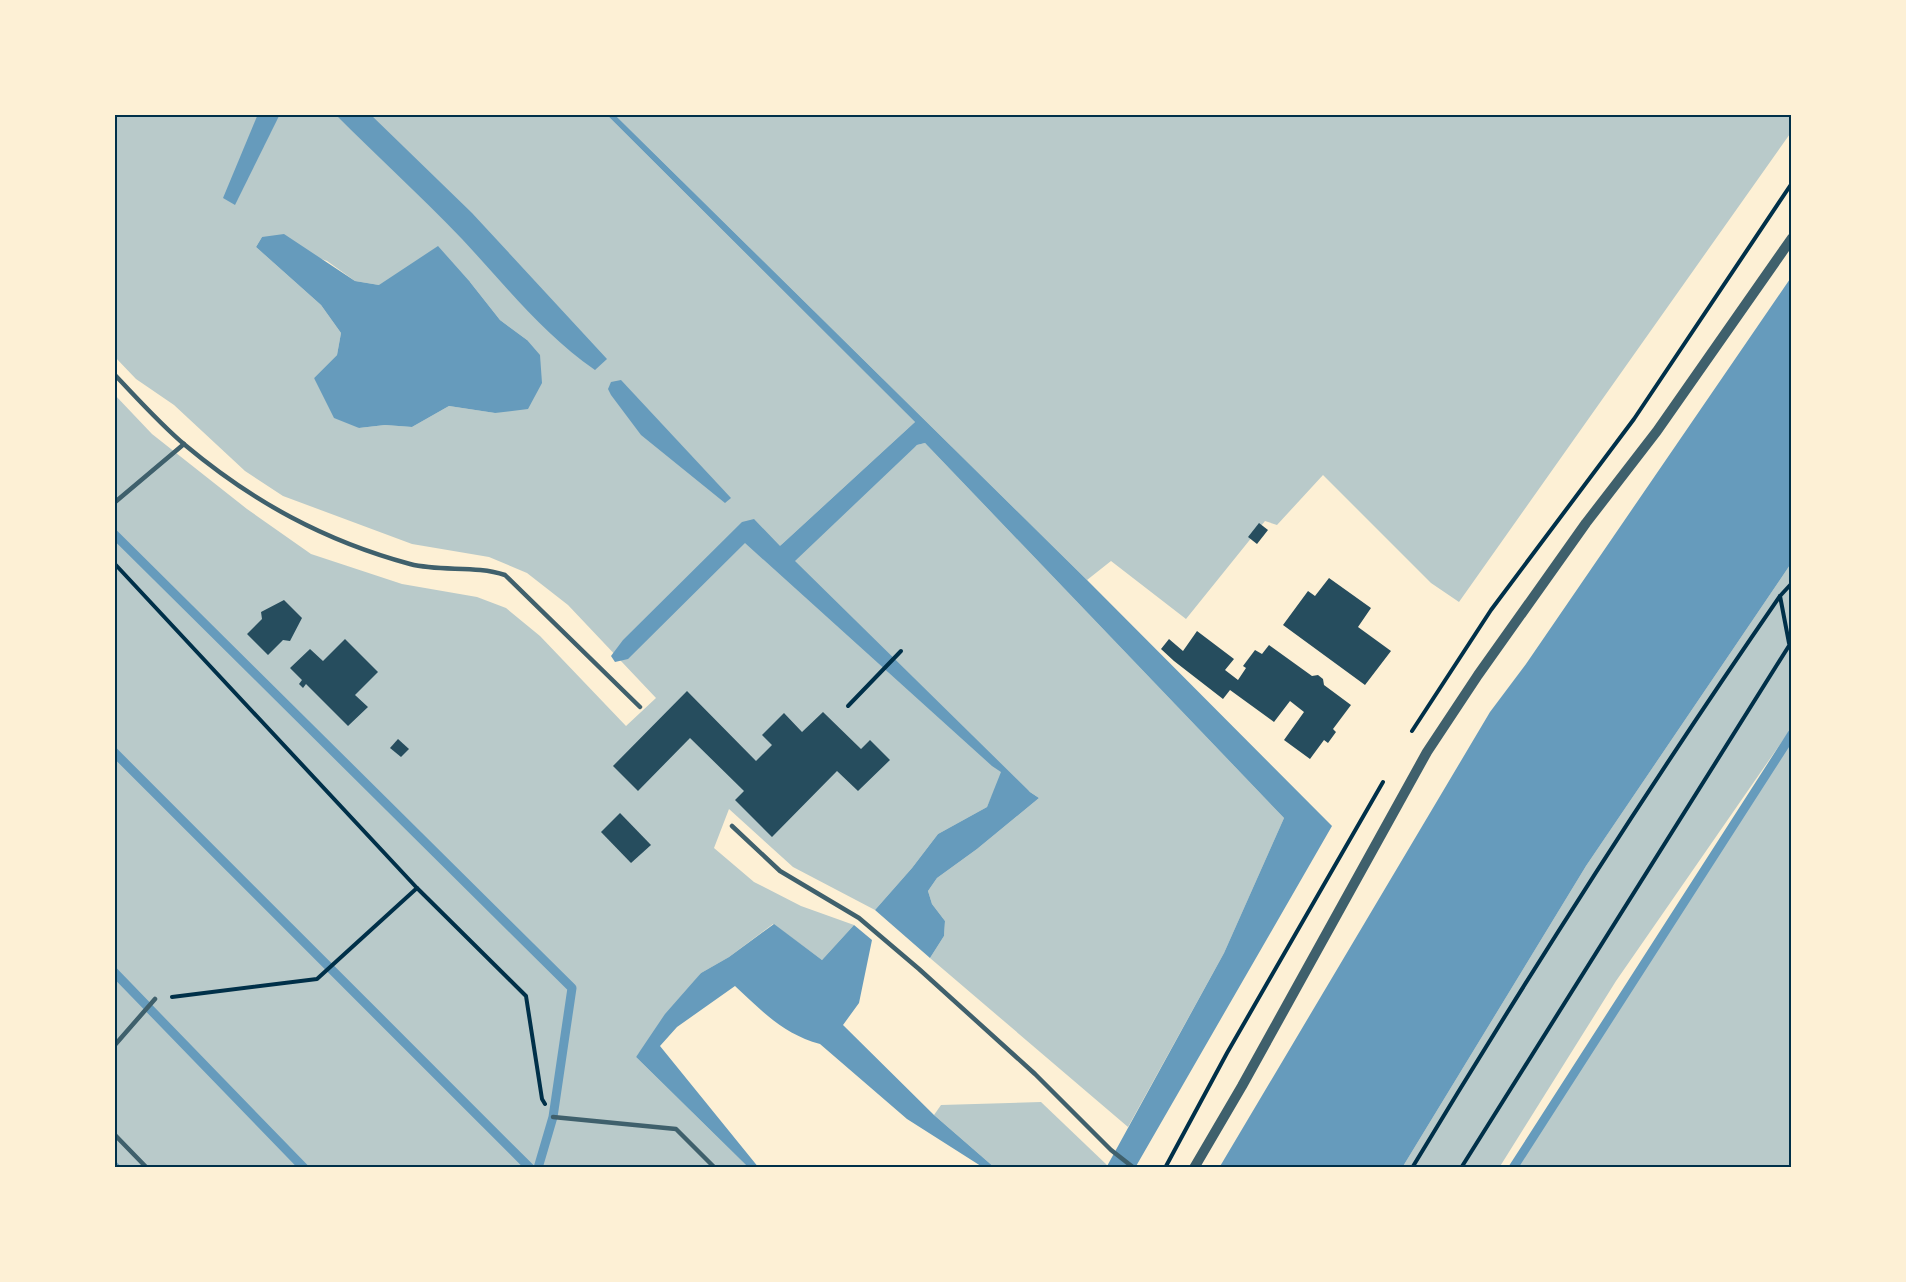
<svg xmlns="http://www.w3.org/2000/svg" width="1906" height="1282" font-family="'Source Sans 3',sans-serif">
	<rect width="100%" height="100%" fill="#fdf0d5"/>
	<g fill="#b9caca" fill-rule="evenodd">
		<path d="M114,114h492l309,308 -135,124 137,-101 8,-2 359,375 -60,135 -96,174 -198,-169 14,-22 1,-15 -13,-17 -4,-13 9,-13 40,-29 62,-51 -37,-25 -15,34 -49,27 -26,34 -37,42 -82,-43 -64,-58 -15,39 40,34 47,24 53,19 -32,35 -49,-36 -44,33 -28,16 -65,84 113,111h-635v-774l38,40 95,75 64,45 91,30 75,13 29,11 34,28 86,90 30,-28 -88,-93 -41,-32 -38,-16 -77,-13 -129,-48 -38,-25 -71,-66 -38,-26 -22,-23zM262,237l65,24 28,20 24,4 91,-3 30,38 27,20 -32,73 -46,-7 -37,21 -27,-2 -26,3 -45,-50 23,-23 4,-22 -20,-28 -65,-58z"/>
		<polygon points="614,114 1792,114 1792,131 1459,602 1431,583 1323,475 1277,525 1265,521 1186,619 1111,561 1087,580"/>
		<polygon points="1792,562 1792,727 1616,981 1499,1168 1402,1168 1586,866"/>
		<polygon points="1792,734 1792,1168 1513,1168"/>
		<polygon points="1041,1102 1108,1166 1106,1168 995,1168 934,1115 941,1105"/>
	</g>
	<g fill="#669bbc">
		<polygon points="258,114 280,114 235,205 223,198"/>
		<path d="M335,114h35l102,99 135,146 -12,11c-52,-36 -90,-85 -133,-131 -41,-43 -85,-83 -127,-125z"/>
		<polygon points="606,114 614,114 1087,580 1332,826 1135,1168 1106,1168 1224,953 1284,818 925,443 917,445 795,561 1030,792 1039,798 977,849 937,878 928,891 932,904 945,921 944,936 930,958 875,910 912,868 938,834 987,807 1001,772 992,766 745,543 628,659 615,662 611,656 623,640 742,522 754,519 780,546 915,422"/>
		<polygon points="284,234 355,281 379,285 438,246 470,282 500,320 527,340 540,355 542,383 528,409 495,413 449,406 412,427 385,425 359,428 334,418 314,378 337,355 341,333 321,305 256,247 262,237"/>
		<polygon points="1792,276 1792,562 1586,866 1402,1168 1219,1168 1490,712 1526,664"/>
		<polygon points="621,380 731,498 725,503 641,435 611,395 608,389 611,382"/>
		<path d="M774,924l48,36 32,-35 18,15 -13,63 -16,22 91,90 61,53h-11l-77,-49 -87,-75c-37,-10 -58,-33 -85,-58l-58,41 -17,19 99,122h-10l-113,-111 29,-43 36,-41 28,-16z"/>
	</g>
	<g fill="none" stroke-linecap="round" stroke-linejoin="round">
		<g stroke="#669bbc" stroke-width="9">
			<polyline points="114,534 572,988 553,1117 538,1168"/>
			<polyline points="114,752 530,1168"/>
			<polyline points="114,972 304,1168"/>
			<polyline points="114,1166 116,1168"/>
			<polyline points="1513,1168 1792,734"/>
		</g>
	</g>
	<g fill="#264d5e">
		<polygon points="1259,523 1268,530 1257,544 1248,537"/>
		<polygon points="1329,578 1371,608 1358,627 1391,651 1365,685 1283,625 1308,591 1315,596"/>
		<polygon points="284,600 302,618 290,641 283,640 268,655 247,634 262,619 261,612"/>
		<polygon points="1197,631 1234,659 1225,670 1238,680 1246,668 1243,666 1255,650 1262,654 1269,645 1312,676 1318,675 1323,679 1324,685 1351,705 1333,729 1336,732 1328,743 1324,740 1310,759 1284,740 1304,712 1290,701 1274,722 1230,690 1223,699 1174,661 1161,649 1169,639 1183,651"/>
		<polygon points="345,639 378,672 355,695 368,707 348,726 306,684 303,688 299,684 302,680 290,668 310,649 323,661"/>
		<polygon points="687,691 756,761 772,745 762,735 784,713 802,732 823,712 861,749 870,740 890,760 858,791 837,771 772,837 735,800 744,791 690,738 638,791 613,766"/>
		<polygon points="398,739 409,749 401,757 390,748"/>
		<polygon points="620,813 651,845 631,863 601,832"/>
	</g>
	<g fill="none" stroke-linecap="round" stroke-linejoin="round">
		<g stroke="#003049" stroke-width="4">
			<polyline points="114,563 417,888"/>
			<polyline points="1780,596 1789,643"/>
			<polyline points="848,706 901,651"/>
			<polyline points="1412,731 1491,610 1634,419 1792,183"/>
			<polyline points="172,997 317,979 417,888 526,996 542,1099 545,1104"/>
			<polyline points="1165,1168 1227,1053 1383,782"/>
			<path d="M1412,1168c117,-194 239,-385 368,-572l12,-13"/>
			<polyline points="1461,1168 1792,641"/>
		</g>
		<g stroke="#3f606c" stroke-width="4.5">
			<path d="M114,374c23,24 46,50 71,71 68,57 140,96 225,119 31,8 65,1 95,11l135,132"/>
			<polyline points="114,503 184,444"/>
			<polyline points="732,826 780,871 859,918 919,969 1035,1074 1111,1150 1134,1168"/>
			<polyline points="114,1046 155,999"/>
			<polyline points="553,1117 676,1129 715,1168"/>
			<polyline points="114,1134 147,1168"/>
		</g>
		<polyline stroke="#3f606c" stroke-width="10" points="1194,1168 1242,1086 1427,752 1478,675 1586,523 1657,431 1792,238"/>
	</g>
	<rect width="1906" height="1282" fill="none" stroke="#fdf0d5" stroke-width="231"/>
	<rect x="116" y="116" width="1674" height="1050" fill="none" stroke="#003049" stroke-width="2"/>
</svg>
